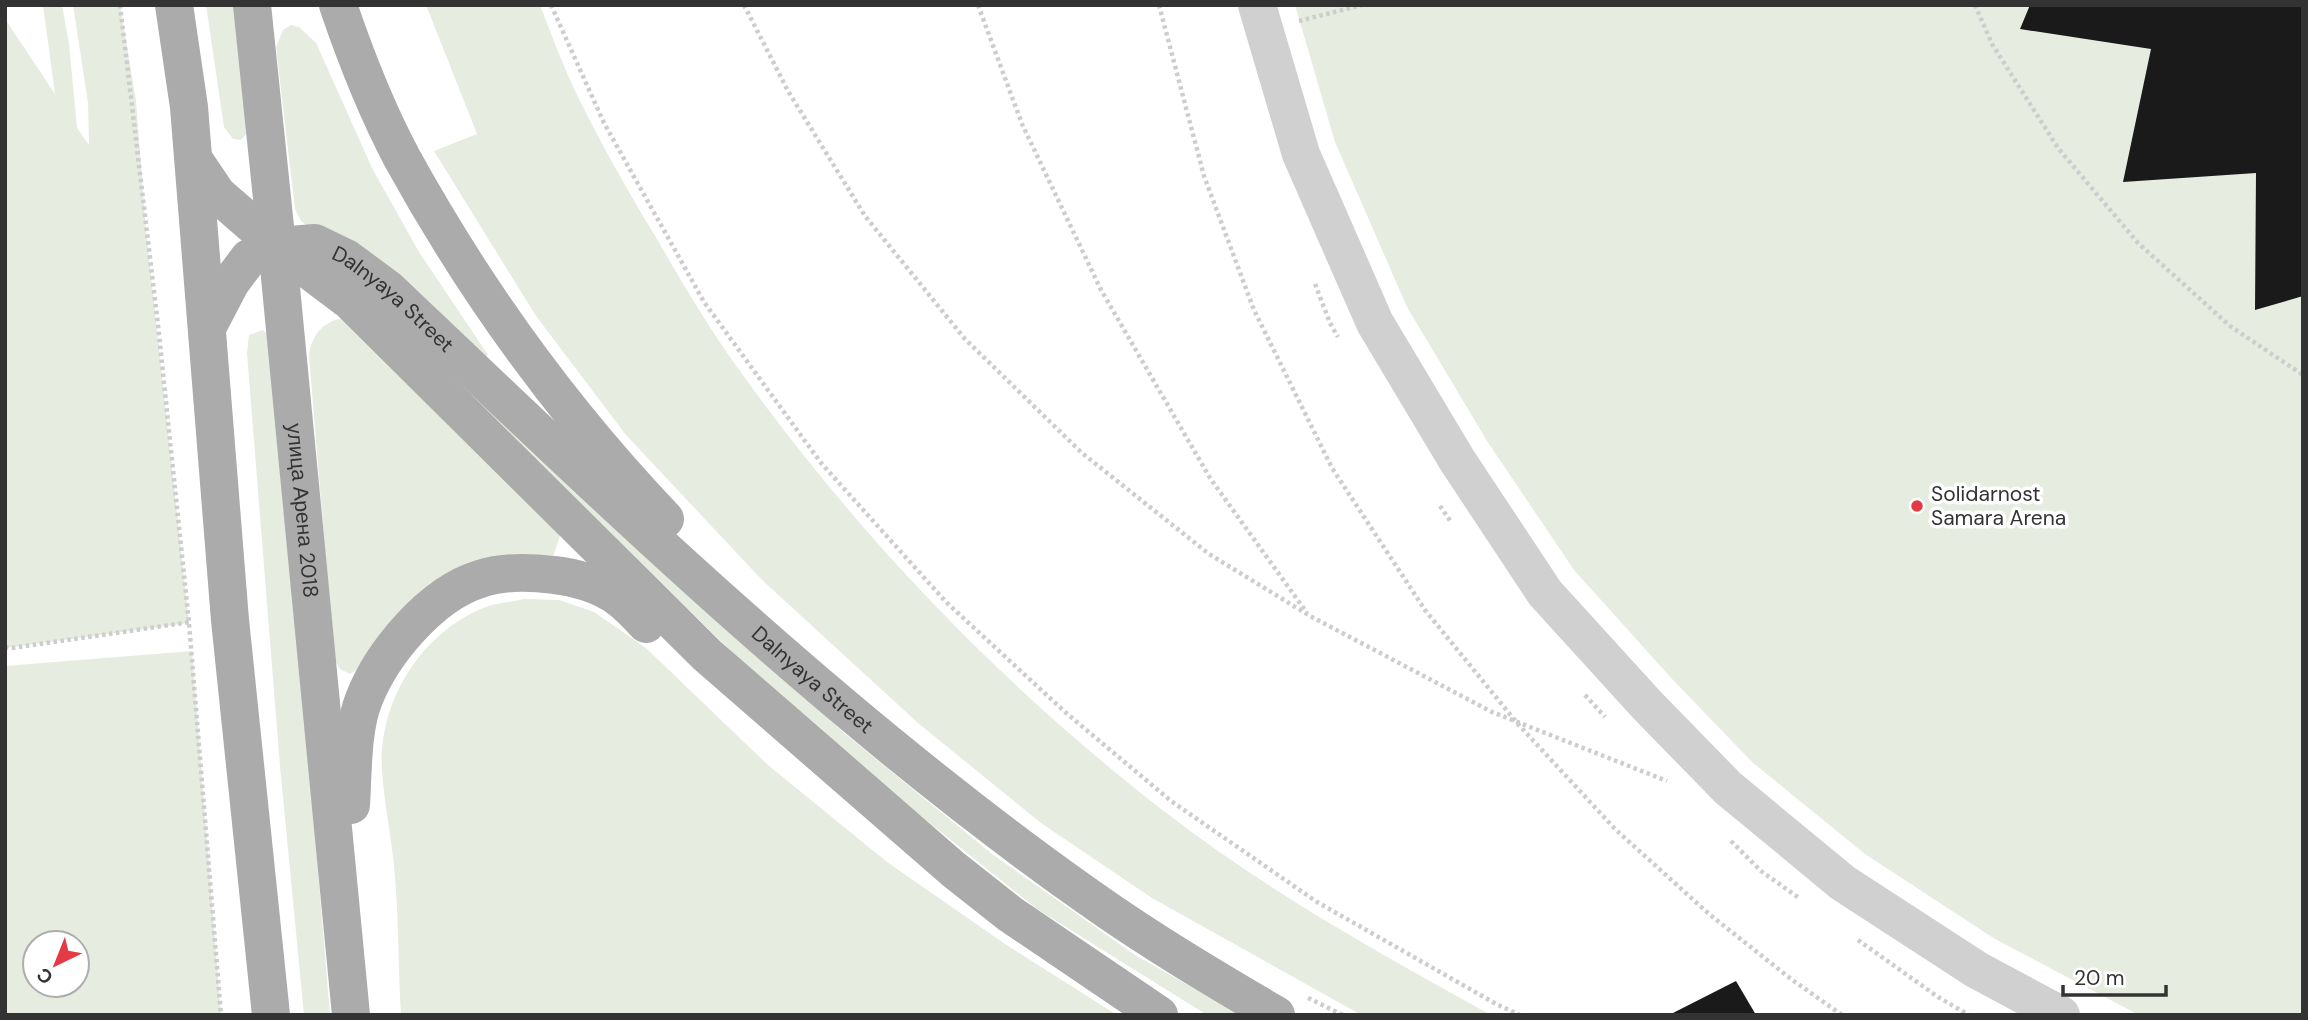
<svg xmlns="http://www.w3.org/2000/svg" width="2308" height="1020" font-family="'DM Sans',sans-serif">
	<rect width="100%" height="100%" fill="#fff"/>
	<g fill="#e6ecdf" fill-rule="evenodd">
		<polygon points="43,5 62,5 69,44 77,128 89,145 88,103 73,5 120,5 136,101 146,231 189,623 5,648 5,19 55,94"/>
		<polygon points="206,5 235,5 249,131 241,140 233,139 224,127"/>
		<path d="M426,5h114c11,29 22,58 35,86 24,49 51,97 79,143 26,45 53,91 83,133 120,168 265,319 428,445 102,79 214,141 326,203h-130l-5,-3 -204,-114 -111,-75 -123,-100 -156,-143 -136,-145 -90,-119 -102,-165 43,-17z"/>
		<polygon points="1295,5 2303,5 2303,1015 2139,1015 1995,939 1865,854 1752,762 1673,680 1574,570 1487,441 1407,307 1335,142"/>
		<polygon points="291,25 299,27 316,43 373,170 419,252 488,355 479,363 301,221 295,209 276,47 283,30"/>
		<polygon points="357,292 601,505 843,732 992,854 1135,955 1241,1015 1207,1015 1037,909 817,733"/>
		<path d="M344,318l218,212 -9,27 -28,-1 -175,118 -10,-5 -6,-10 -25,-304c3,-20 14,-34 35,-37z"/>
		<polygon points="263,330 272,339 276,364 330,1015 304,1015 280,766 247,353 249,335"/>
		<path d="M524,599l35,1 35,12 52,36 122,117 119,97 118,82 112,71h-716c-3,-50 -2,-100 -7,-149 -3,-32 -10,-64 -12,-96 -4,-67 38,-136 101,-162 12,-5 28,-6 41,-9z"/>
		<path d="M192,651l29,364h-216v-349zM35,943h42v42h-42z"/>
	</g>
	<g fill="#1a1a1a">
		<polygon points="2030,5 2303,5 2303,296 2255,310 2256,173 2123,182 2151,49 2020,29"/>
		<polygon points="1736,981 1756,1015 1669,1015"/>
	</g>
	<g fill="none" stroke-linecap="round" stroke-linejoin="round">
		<g stroke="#cdcdcd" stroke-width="4.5" stroke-dasharray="3.5 3.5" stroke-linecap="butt">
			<polyline points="120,5 158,325 189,623 221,1015"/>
			<polyline points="551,5 604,123 704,302 821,463 946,602 1065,712 1171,801 1317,902 1498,1005 1520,1015"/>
			<polyline points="744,5 788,91 865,216 965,339 1082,453 1209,554 1310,616 1492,712 1667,781"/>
			<polyline points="978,5 1022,124 1101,290 1210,478 1307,613"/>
			<polyline points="1159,5 1204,176 1254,310 1332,468 1425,610 1517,723 1615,829 1709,914 1791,979 1842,1015"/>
			<polyline points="1975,5 1992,44 2058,148 2138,243 2230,326 2303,375"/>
			<polyline points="1299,21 1362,5"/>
			<polyline points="1315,284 1330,323 1338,337"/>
			<polyline points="1440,506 1451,522"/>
			<polyline points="5,647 12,648 191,622"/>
			<polyline points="1585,695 1605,717"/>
			<polyline points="1731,841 1761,871 1799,898"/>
			<polyline points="1858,940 1938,997 1969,1015"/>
			<polyline points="1308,998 1343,1015"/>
		</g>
		<polyline stroke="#d0d0d0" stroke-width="38" points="1257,5 1301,154 1375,323 1457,460 1545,593 1647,705 1728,788 1843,883 1977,970 2061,1015"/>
		<g stroke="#ababab" stroke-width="38">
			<polyline points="174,5 189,107 230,620 271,1015"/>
			<path id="s1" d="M252,5l25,241 74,769"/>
			<path d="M338,5c17,50 39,106 64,153 71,129 161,254 263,361"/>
			<polyline points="194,160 217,194 277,246 350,301 707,655 953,869 1010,914 1159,1015"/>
			<path id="s2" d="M208,326l23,-44 18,-24 28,-12 38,-3 31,15 42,31c224,213 449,431 702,609 59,42 123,80 186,117"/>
			<path d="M351,805c2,-31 1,-77 13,-106 18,-46 67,-105 116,-120 23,-8 50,-7 74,-4 21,2 47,10 65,23 10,7 19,17 27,26"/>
		</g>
	</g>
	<circle fill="#e63946" stroke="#fff" stroke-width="2.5" cx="1917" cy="506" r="7"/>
	<g text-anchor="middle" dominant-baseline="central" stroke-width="7" stroke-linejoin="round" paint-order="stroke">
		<g font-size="21" fill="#333" stroke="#fff">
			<text stroke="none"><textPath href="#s2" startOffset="245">Dalnyaya Street</textPath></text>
			<text stroke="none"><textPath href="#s1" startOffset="508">улица Арена 2018</textPath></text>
			<text stroke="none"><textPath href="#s2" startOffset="812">Dalnyaya Street</textPath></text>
		</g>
		<g font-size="21" fill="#333" stroke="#fff" text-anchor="start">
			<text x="1931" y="494">Solidarnost<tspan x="1931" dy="24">Samara Arena</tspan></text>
		</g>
	</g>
	<rect width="2308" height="1020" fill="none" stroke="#333333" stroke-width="14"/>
	<g transform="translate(56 964) rotate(223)"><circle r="33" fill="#ffffff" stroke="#adadad" stroke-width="2"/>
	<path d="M0-5L12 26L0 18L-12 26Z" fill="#e63946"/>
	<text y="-10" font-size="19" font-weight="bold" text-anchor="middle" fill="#333333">С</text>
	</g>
	<path d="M2063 985v10h103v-10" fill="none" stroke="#333333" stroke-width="3.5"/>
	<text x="2074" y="985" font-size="21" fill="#333333" stroke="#ffffff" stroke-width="5" paint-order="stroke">20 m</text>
</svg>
